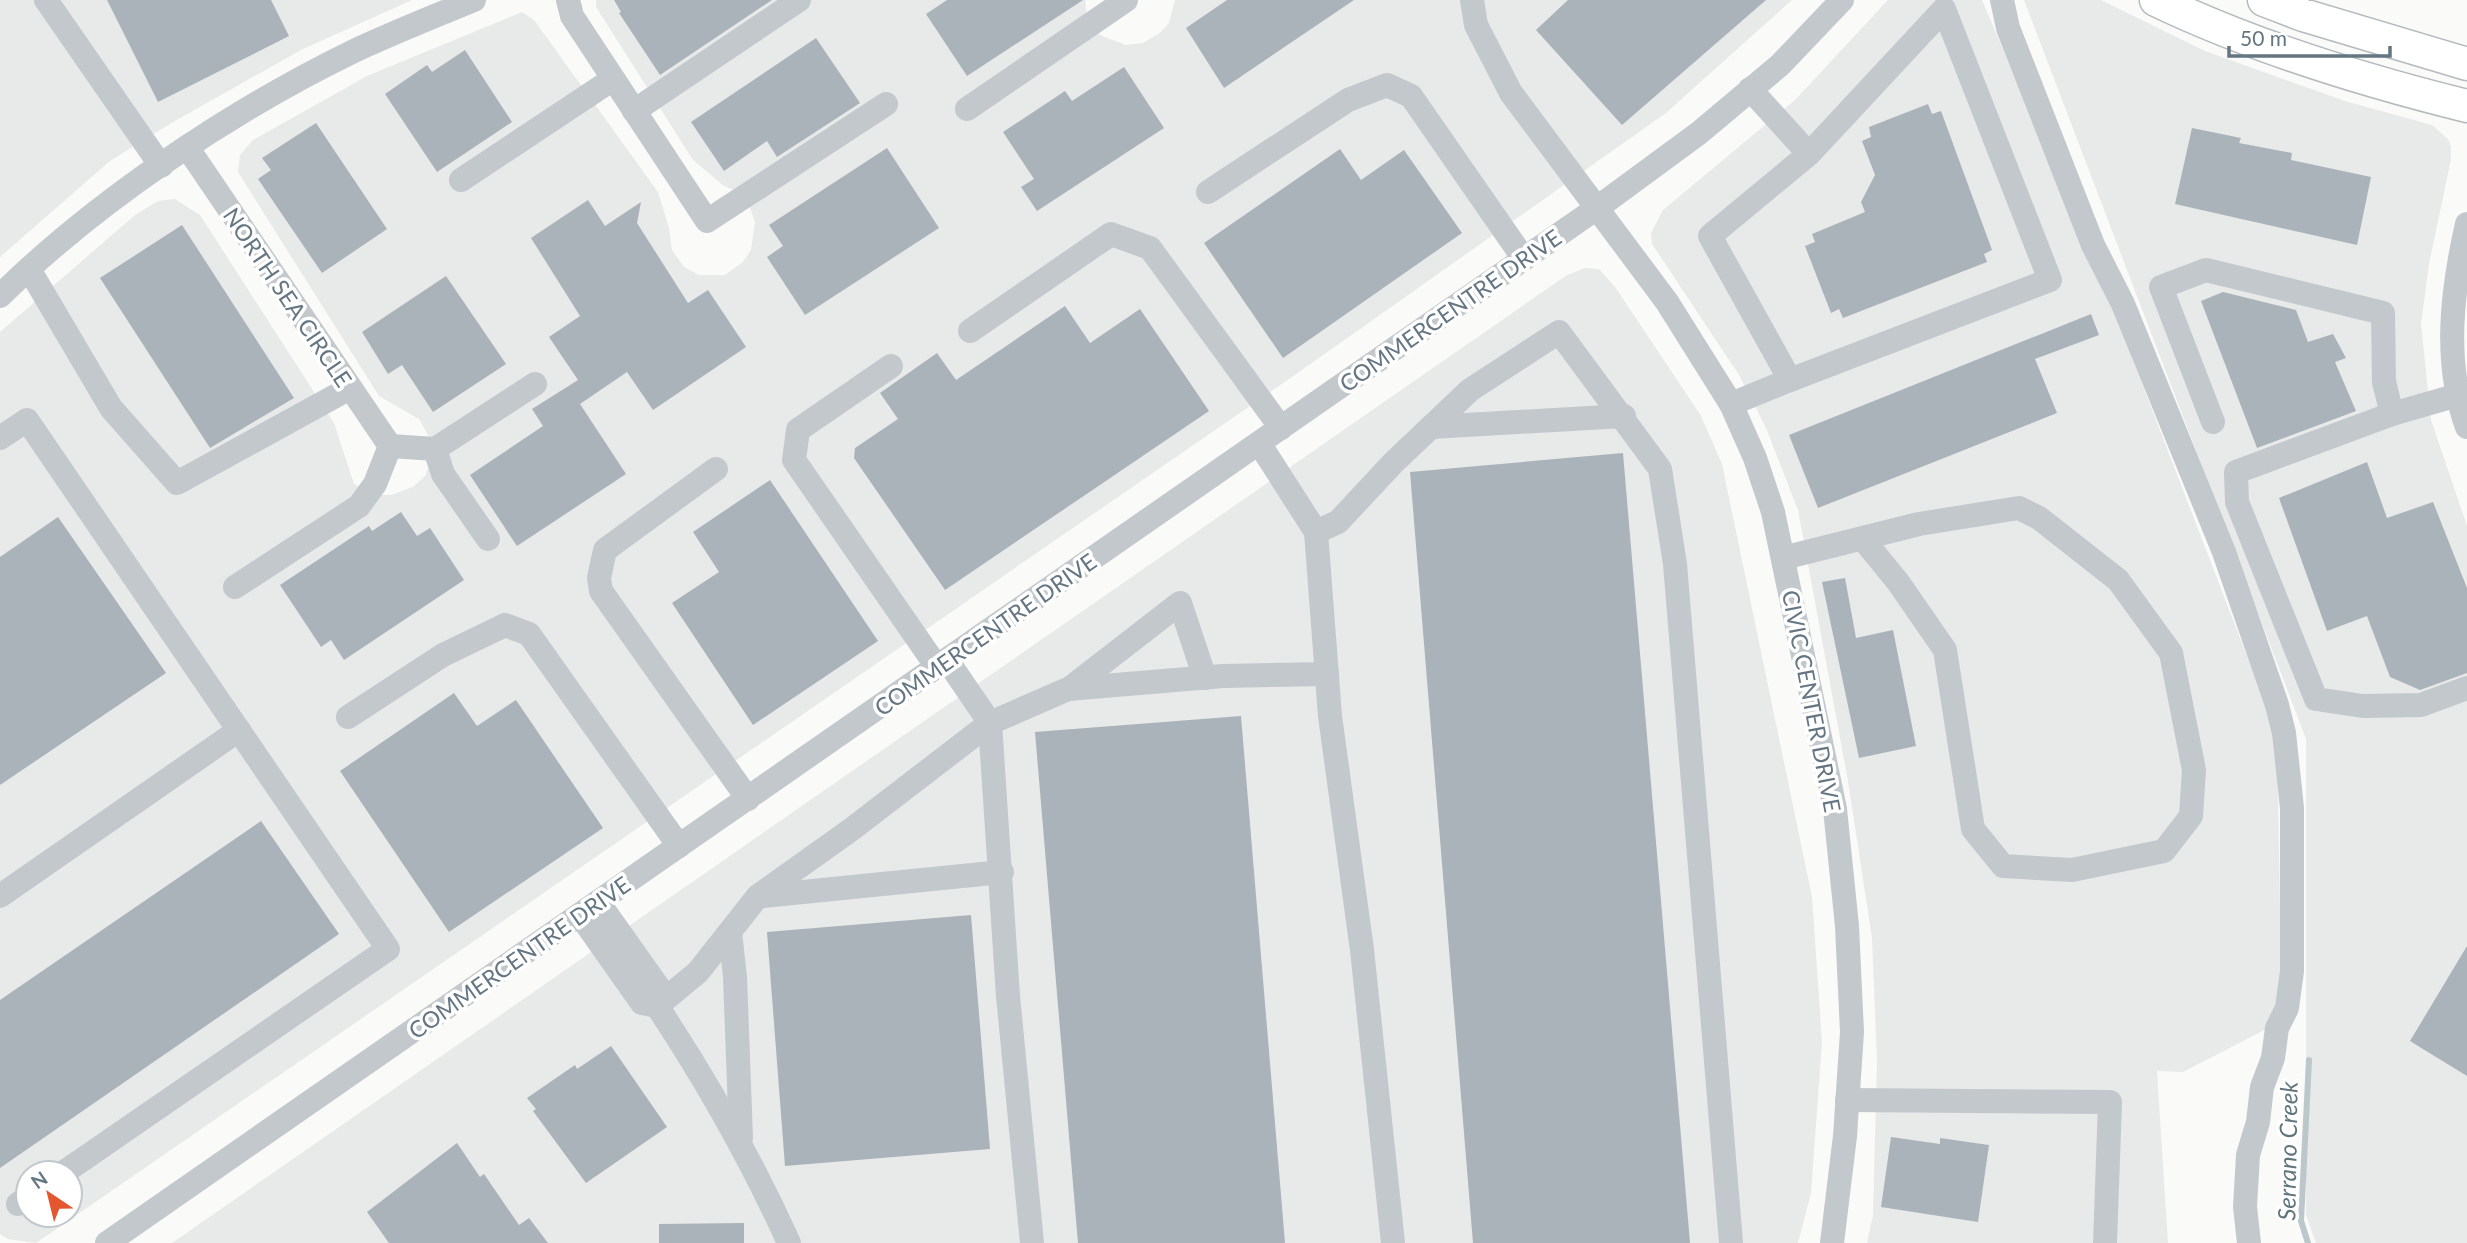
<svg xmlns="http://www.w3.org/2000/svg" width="2467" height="1243" font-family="Lato,sans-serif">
	<rect width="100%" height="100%" fill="#fafaf8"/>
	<g fill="#e8e9e9" fill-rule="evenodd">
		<polygon points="0,0 412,0 301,50 173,122 110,161 0,257"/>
		<path d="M596,0h489l2,18 7,12 8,6 24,9 17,-2 17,-10 9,-10 6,-23h617l-126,113 -374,264 -1256,866 -28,-4 -8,-5v-902l135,-117 23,-14 17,-2 25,16 134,208 20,61 20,11h17l22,-8 12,-11 6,-15 1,-19 -13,-23 -40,-23 -141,-224 2,-17 13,-15 114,-64 155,-64 12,8 124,172 11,36 3,22 12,17 15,8h26l18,-13 8,-12 4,-28 -5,-14 -9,-15 -17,-7 -31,-26 -97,-153zM28,1173h42v42h-42z"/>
		<polygon points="1888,0 1982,0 2106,290 2277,734 2282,1021 2183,1072 2157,1071 2168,1243 1867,1243 1873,1215 1877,1062 1872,938 1848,781 1798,510 1766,428 1739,375 1652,244 1651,233 1663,210 1795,100"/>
		<polygon points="2024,0 2101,0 2205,51 2345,101 2432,125 2448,139 2451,146 2451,159 2429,264 2421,324 2431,420 2467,526 2467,1243 2316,1243 2306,1215 2306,739"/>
		<polygon points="1585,268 1599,269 1615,287 1701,416 1722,464 1812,897 1822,1042 1811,1193 1798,1243 172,1243 1567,275"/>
	</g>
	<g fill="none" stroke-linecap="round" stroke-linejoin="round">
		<polyline stroke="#bbc7cb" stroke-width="6" points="2308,1243 2301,1221 2309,1060"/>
	</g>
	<g fill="#aab3b9">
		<polygon points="107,0 271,0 289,36 158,102"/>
		<polygon points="614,0 772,0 660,75 619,13 621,12"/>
		<polygon points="947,0 1083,0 967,76 926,14"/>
		<polygon points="1227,0 1354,0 1224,88 1186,28"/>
		<polygon points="1568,0 1766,0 1622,125 1536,30"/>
		<polygon points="816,38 860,103 777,157 767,141 724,171 691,122"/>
		<polygon points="465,50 512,122 437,172 385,94 427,65 432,72"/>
		<polygon points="1124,67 1164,128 1037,211 1021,187 1034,179 1003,132 1065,91 1072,101"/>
		<polygon points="1928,104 1932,114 1941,111 1992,250 1984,254 1987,262 1843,318 1839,309 1831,313 1805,246 1815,242 1812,234 1865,212 1861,202 1875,175 1862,141 1871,137 1869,127"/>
		<polygon points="316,123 387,229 322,273 258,179 271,170 262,158"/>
		<polygon points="2192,128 2241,138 2239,143 2292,153 2291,160 2371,177 2357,245 2175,204"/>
		<polygon points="887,148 939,228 805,315 767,257 783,246 769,225"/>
		<polygon points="1340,149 1361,180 1404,150 1462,233 1283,358 1204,243"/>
		<polygon points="588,200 605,226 641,202 637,223 688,303 708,290 746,347 653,410 627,372 580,404 626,474 517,546 470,475 543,426 532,409 578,380 549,337 580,316 531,238"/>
		<polygon points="182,225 294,398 210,448 100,278"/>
		<polygon points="446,276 506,364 433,412 402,365 388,374 362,332"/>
		<polygon points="2223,292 2296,310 2308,342 2333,334 2346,358 2335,362 2356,411 2257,448 2201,301"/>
		<polygon points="1065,306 1090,343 1140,309 1209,411 945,590 854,458 855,448 898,419 880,393 937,353 956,380"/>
		<polygon points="2091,314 2099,335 2035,359 2057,413 1818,508 1789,435"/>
		<polygon points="1623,453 1690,1243 1473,1243 1410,472"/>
		<polygon points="2367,462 2387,518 2433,502 2467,588 2467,673 2420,690 2390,677 2367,616 2327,631 2279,498"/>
		<polygon points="770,480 878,641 753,725 672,603 719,572 693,532"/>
		<polygon points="401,512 417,536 430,528 464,580 344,660 331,640 321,647 280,585 369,526 372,531"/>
		<polygon points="58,517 166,673 0,785 0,557"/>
		<polygon points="1845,578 1856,638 1893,630 1916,746 1859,758 1822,582"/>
		<polygon points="454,693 477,726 516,700 603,828 449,932 340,771"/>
		<polygon points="1241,716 1285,1243 1078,1243 1035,732"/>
		<polygon points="261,821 339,934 0,1168 0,1000"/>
		<polygon points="971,915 990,1149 785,1166 767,932"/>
		<polygon points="2467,946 2467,1076 2410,1041"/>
		<polygon points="611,1046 667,1127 586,1183 533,1111 536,1109 527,1098 575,1065 577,1069"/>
		<polygon points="1891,1137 1940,1144 1940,1138 1989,1145 1978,1222 1881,1207"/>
		<polygon points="457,1143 480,1177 484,1174 519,1225 529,1218 548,1243 389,1243 367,1212"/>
		<polygon points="744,1223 744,1243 659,1243 659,1224"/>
	</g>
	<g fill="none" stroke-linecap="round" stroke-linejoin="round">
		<g stroke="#b5babe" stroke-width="35">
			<g id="major">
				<path d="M2156,0c98,47 206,80 311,106"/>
				<polyline points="2264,0 2303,15 2467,64"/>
			</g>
		</g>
		<g stroke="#c3c8cc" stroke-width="24">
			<polyline points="46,0 161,166"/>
			<polyline points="568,0 572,16 707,221 886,104"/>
			<polyline points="1472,0 1476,25 1511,93 1667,302 1731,404 1755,458 1773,512 1835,809 1847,926 1852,1032 1845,1136 1832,1243"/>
			<polyline points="2002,0 2008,28 2093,245 2123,304 2224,552 2277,705 2284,733 2292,808 2292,971 2287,1008 2277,1028 2273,1058 2262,1087 2258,1122 2248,1155 2245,1207 2249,1243"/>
			<polyline points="1750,89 1809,154 1710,236 1790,380 2050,280 1944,9 1809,154"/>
			<polyline points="967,109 1126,0"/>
			<polyline points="634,111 799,0"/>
			<polyline points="187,147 390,446"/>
			<polyline points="461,180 613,79"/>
			<polyline points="1208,192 1348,100 1387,85 1411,96 1524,259"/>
			<path d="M2467,224c-15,66 -24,138 0,203"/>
			<polyline points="29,269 111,408 177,483 350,388"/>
			<path d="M0,296c95,-94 231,-185 352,-244 40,-19 81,-35 122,-52"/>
			<polyline points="970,331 1111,234 1150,248 1281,428"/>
			<polyline points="891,366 798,430 794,460 937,667"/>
			<polyline points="1731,404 1790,380"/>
			<polyline points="2392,414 2236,472 2237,502 2316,699 2363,706 2421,705 2467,688"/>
			<polyline points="2213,422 2161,287 2206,270 2383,313 2384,382 2392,414 2458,395"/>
			<polyline points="1431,427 1624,416"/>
			<polyline points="0,438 27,420 388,949 63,1173"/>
			<polyline points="1259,443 1316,532 1330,716 1362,950 1393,1243"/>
			<polyline points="390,446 435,449 535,384"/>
			<polyline points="435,449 443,474 488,539"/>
			<polyline points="716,469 605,550 599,578 601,591 748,799"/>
			<polyline points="1316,532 1338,522 1393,463 1470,390 1559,332 1660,469 1675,564 1731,1243"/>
			<polyline points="1783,558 1919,524 2019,508 2039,518 2118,580 2171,653 2194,770 2191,816 2164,851 2072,870 2003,866 1973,829 1945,650 1898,582 1862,538"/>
			<polyline points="235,587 359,506 375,484 390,446"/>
			<polyline points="947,660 990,723 1008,996 1032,1243"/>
			<polyline points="1069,689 1180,603 1205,678"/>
			<polyline points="348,717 443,655 505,625 529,634 679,846"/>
			<polyline points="0,896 239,730"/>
			<polyline points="763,896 1002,872"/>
			<polyline points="580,915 642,1003 657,1006 659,988 598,902"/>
			<polyline points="730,932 735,977 741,1138"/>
			<polyline points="1847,1100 2110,1102 2105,1243"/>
			<polyline points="18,1204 28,1197"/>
			<polyline points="107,1243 1597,208 1699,133 1780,65 1842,0"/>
			<path d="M789,1243c-38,-84 -81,-160 -132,-237l41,-34 60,-76 94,-67 138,-106 78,-34 155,-13 104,-2"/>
		</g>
		<use href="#major" stroke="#fff" stroke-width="32"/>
	</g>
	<g text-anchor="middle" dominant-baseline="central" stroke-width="7" stroke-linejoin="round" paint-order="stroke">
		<g font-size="23" fill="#657683" stroke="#fff">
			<text transform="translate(288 297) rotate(56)">NORTH SEA CIRCLE</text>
			<text transform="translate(1450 310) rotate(-35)">COMMERCENTRE DRIVE</text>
			<text transform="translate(985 634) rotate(-35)">COMMERCENTRE DRIVE</text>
			<text transform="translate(1812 701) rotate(79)">CIVIC CENTER DRIVE</text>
			<text transform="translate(519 957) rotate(-35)">COMMERCENTRE DRIVE</text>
		</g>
		<g font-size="24" font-style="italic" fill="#60757c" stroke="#fff">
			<text transform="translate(2287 1151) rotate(-89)">Serrano Creek</text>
		</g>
	</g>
	<g transform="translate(49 1194) rotate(325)"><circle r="33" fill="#ffffff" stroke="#c1c8cd" stroke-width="2"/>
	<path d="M0-5L12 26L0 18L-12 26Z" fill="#e4572e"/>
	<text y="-10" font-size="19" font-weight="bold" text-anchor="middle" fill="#657683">N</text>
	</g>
	<path d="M2229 46v10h161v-10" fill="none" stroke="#657683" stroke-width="3.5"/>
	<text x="2240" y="46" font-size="21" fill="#657683" stroke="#ffffff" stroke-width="5" paint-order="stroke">50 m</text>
</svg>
